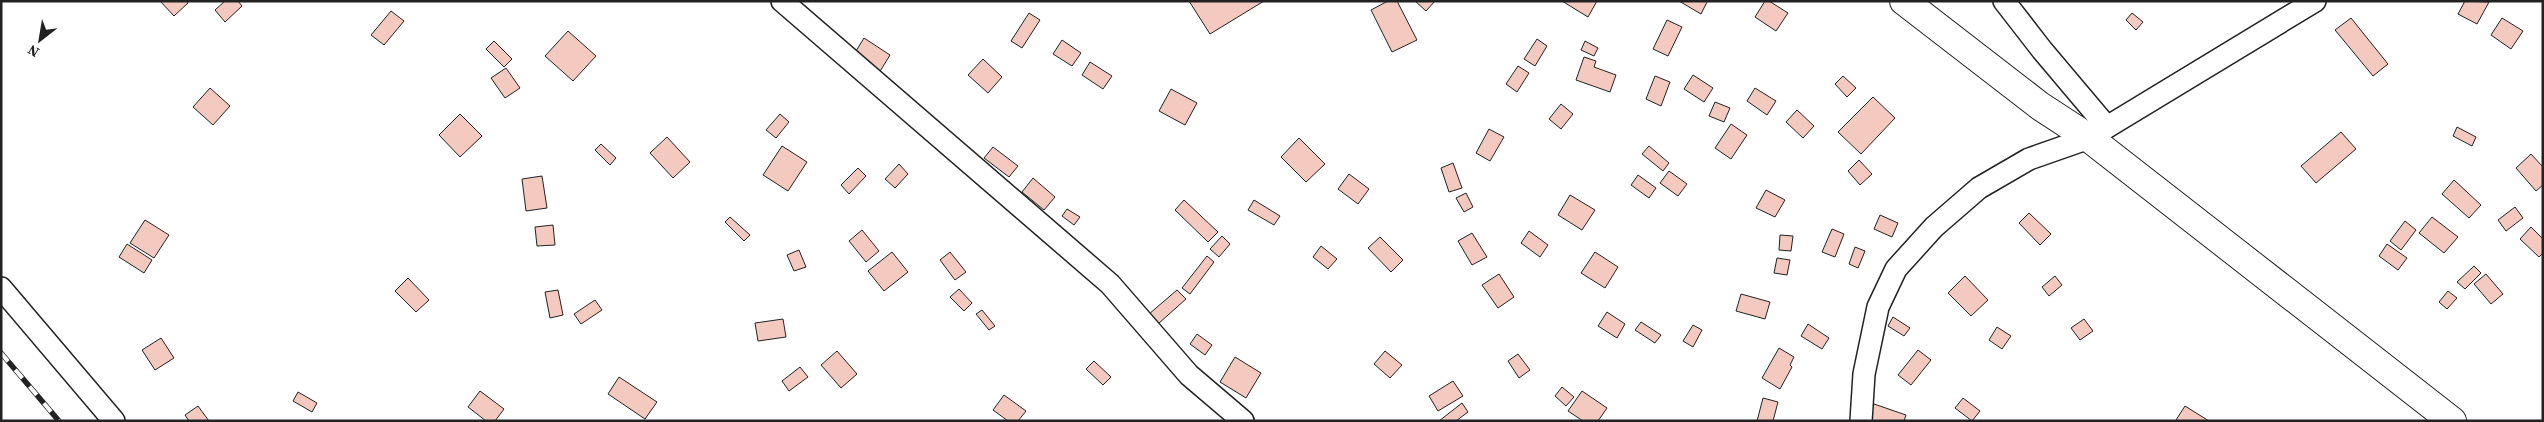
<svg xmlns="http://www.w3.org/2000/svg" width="2544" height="422" font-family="'Source Serif 4',serif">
	<rect width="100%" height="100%" fill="#fff"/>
	<g fill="#f3c9c0" stroke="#222">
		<polygon points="160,1 187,1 188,3 174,16"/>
		<polygon points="225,1 238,1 242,6 225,22 215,10"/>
		<polygon points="1189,1 1264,1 1210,34"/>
		<polygon points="1388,1 1397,1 1417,40 1392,52 1371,10"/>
		<polygon points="1415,1 1435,1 1426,11"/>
		<polygon points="1562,1 1597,1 1588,17"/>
		<polygon points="1679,1 1706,1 1707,2 1701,14"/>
		<polygon points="1765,1 1769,1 1788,13 1776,31 1755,17"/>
		<polygon points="2465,1 2489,2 2477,24 2458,14"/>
		<polygon points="391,11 404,21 384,45 371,35"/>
		<polygon points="1029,13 1040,20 1022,48 1011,41"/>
		<polygon points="2132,13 2143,22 2136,30 2126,20"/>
		<polygon points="2351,18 2388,64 2373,76 2335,30"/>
		<polygon points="2502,18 2523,31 2511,49 2491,35"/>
		<polygon points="1667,20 1682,27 1668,56 1653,49"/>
		<polygon points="568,31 596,56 573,81 545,56"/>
		<polygon points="864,38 890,55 879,73 853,56"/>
		<polygon points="1537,39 1547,46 1535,66 1524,59"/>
		<polygon points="1062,40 1081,53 1072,66 1053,54"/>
		<polygon points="494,41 512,59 504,67 486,49"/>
		<polygon points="1585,41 1598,48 1594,56 1581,50"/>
		<polygon points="1584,57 1596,61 1594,67 1616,75 1610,92 1576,80"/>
		<polygon points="983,59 1002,77 988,93 968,75"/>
		<polygon points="1090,62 1112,76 1103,89 1082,75"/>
		<polygon points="1518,66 1529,73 1517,92 1506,84"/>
		<polygon points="506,68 520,88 505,98 491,78"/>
		<polygon points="1693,75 1713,88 1704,102 1684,89"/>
		<polygon points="1655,76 1670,82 1661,106 1646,99"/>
		<polygon points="1843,76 1856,88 1847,97 1835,84"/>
		<polygon points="210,88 230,106 213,125 193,107"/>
		<polygon points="1755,88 1776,101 1767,115 1747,101"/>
		<polygon points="1171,89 1197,103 1185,125 1159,111"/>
		<polygon points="1873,97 1895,118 1861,154 1838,132"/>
		<polygon points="1715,102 1730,108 1724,122 1709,116"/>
		<polygon points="1561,104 1573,114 1561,129 1549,119"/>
		<polygon points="1797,110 1814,126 1803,138 1786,122"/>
		<polygon points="460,114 482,136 460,157 439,135"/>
		<polygon points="780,114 789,122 776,138 766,130"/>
		<polygon points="1731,124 1747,135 1731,159 1715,148"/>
		<polygon points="2457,127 2476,137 2472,146 2453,136"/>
		<polygon points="1489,129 1504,137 1490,161 1476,153"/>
		<polygon points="2341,132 2356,149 2316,183 2301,166"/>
		<polygon points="667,137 690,162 673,178 650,153"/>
		<polygon points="1299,138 1325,164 1306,182 1281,157"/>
		<polygon points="601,144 616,158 610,165 595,150"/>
		<polygon points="782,146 807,162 788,191 763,175"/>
		<polygon points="1649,146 1669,163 1663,171 1642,154"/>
		<polygon points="993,147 1018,166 1009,177 984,158"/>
		<polygon points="2531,154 2543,167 2543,185 2536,191 2516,168"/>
		<polygon points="1859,160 1872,174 1860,185 1848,171"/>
		<polygon points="1453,163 1462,188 1449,192 1441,168"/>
		<polygon points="899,164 908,174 895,188 885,179"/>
		<polygon points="858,168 866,176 849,194 841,185"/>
		<polygon points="1669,171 1687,184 1678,196 1660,183"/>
		<polygon points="1349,174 1369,189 1358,204 1338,189"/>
		<polygon points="1638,175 1656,188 1649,198 1631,185"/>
		<polygon points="542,176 547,208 526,211 522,179"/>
		<polygon points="1033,178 1055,197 1044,210 1022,192"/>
		<polygon points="2454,180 2481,205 2469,218 2442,194"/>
		<polygon points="1766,190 1785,200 1775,217 1756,208"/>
		<polygon points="1466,193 1473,207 1464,212 1456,198"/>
		<polygon points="1570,195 1595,210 1582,230 1558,215"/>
		<polygon points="1184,200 1218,232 1208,242 1175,210"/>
		<polygon points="1254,200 1280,216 1274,225 1248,210"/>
		<polygon points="2515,207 2523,218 2506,231 2498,220"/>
		<polygon points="1067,209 1080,217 1074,225 1062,216"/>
		<polygon points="2029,213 2051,234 2040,245 2019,223"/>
		<polygon points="1880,215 1898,223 1892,237 1874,229"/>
		<polygon points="730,217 750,235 744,241 725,222"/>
		<polygon points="2432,217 2458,237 2444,253 2419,233"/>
		<polygon points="145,220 169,235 154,258 130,243"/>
		<polygon points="2405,221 2416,230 2401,250 2390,241"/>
		<polygon points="553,225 555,245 537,246 535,227"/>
		<polygon points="2531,227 2543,239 2543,253 2539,257 2520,239"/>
		<polygon points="1832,229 1844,234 1835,257 1822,252"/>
		<polygon points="862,230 879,251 866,262 849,241"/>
		<polygon points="1529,231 1548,245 1540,257 1521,243"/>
		<polygon points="1472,233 1487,257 1472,265 1458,241"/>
		<polygon points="1780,235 1793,236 1791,251 1779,250"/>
		<polygon points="1222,236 1230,244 1219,257 1210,249"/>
		<polygon points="1380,237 1403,260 1391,272 1368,248"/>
		<polygon points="127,244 152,260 144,273 119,257"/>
		<polygon points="2387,244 2407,258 2398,270 2379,256"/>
		<polygon points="1321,246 1337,259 1328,269 1313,257"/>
		<polygon points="1855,247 1865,251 1858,268 1849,264"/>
		<polygon points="799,250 806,267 794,271 787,255"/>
		<polygon points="892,252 908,272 884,291 868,271"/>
		<polygon points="950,252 966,272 955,280 940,260"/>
		<polygon points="1595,252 1618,267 1605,288 1581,273"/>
		<polygon points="1207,256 1214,262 1190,294 1182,288"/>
		<polygon points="1777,258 1790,260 1787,275 1774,273"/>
		<polygon points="2474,266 2481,273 2465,289 2457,282"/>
		<polygon points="1499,274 1514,297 1498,308 1482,285"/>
		<polygon points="2486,274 2503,294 2491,304 2474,284"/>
		<polygon points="1965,276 1988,300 1971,316 1948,293"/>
		<polygon points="2055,276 2062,285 2049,296 2042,287"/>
		<polygon points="408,278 429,300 416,312 395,291"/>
		<polygon points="959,289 972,303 964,311 950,297"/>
		<polygon points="558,290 563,315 550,318 545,292"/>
		<polygon points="1177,290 1186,299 1158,324 1149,314"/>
		<polygon points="2448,291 2457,298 2447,309 2439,302"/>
		<polygon points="1741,294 1770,302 1765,319 1736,311"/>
		<polygon points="595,300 602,310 581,324 574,314"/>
		<polygon points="982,310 995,326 989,330 976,314"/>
		<polygon points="1607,312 1625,324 1617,338 1598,326"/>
		<polygon points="1893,317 1910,328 1904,336 1888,326"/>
		<polygon points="783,319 786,337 758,341 755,323"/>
		<polygon points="2084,319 2093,331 2080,340 2071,328"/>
		<polygon points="1641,322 1661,335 1655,343 1635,330"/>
		<polygon points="1808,324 1829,338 1822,349 1801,336"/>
		<polygon points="1693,325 1702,330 1693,347 1683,341"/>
		<polygon points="1997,327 2011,336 2002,349 1989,340"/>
		<polygon points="1197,334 1212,345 1205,355 1190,344"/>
		<polygon points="161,338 174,358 155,370 142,350"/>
		<polygon points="1779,348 1794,357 1790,365 1792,367 1780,389 1762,378"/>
		<polygon points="1918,350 1931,360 1911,385 1898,375"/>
		<polygon points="837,351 857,374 841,388 821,365"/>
		<polygon points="1385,351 1402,365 1390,378 1374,364"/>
		<polygon points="1518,354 1530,370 1519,378 1508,361"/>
		<polygon points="1235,357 1261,373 1246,398 1220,382"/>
		<polygon points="1094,361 1111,377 1103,385 1086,369"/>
		<polygon points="800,367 808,377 789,391 782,381"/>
		<polygon points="619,377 657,402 645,419 608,394"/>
		<polygon points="1453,381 1463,396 1438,411 1429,396"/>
		<polygon points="1562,387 1574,397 1566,406 1555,396"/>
		<polygon points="480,391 504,409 495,421 486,421 468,407"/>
		<polygon points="1582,391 1607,408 1598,421 1583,421 1568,411"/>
		<polygon points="298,392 317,403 312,412 293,401"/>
		<polygon points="1004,395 1026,411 1018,421 1008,421 993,410"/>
		<polygon points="1763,398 1778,402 1773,421 1757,421"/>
		<polygon points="1963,398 1980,411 1972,421 1955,408"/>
		<polygon points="1462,403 1468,412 1456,421 1439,421"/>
		<polygon points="1874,404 1906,415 1904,421 1867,421"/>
		<polygon points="198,406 209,421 189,421 185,415"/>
		<polygon points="2185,406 2209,421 2178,421 2176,420"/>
	</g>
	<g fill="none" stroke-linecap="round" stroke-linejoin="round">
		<g stroke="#222" stroke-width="24">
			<g id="minor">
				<polyline points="782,1 1110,284 1189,375 1243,421"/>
				<polyline points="2004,1 2042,50 2107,127"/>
				<polyline points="1,288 114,421"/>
				<polyline points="1861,421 1864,374 1878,307 1896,269 1934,227 1979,188 2029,159 2089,138 2315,1"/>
			</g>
		</g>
		<g stroke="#222" stroke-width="30">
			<polyline id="major" points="1904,1 2040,106 2089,138 2452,421"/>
		</g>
		<use href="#minor" stroke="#fff" stroke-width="21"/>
		<use href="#major" stroke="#fff" stroke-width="28"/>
		<g stroke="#222" stroke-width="5.5">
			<polyline id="rail" points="1,353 59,421"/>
		</g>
		<use href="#rail" stroke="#fff" stroke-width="4" stroke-dasharray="11" stroke-linecap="butt"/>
	</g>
	<rect width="2544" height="422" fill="none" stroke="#222222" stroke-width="5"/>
	<g transform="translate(40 40) rotate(211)" stroke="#ffffff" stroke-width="4" paint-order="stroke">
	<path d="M0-4L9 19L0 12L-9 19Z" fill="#222222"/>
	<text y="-8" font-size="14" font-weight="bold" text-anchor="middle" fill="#222222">N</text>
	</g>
</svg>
